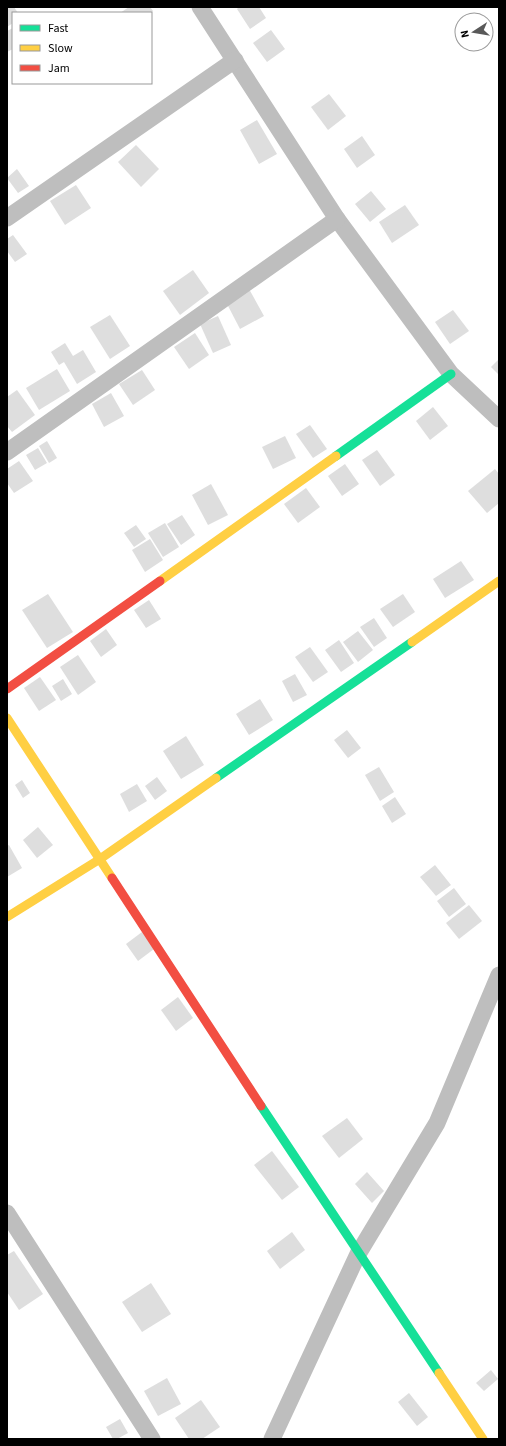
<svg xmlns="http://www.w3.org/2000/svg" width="506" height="1446" font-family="'Source Sans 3',sans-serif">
	<rect width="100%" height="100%" fill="#fff"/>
	<g fill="#dedede">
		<polygon points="7,7 14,7 18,13 13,13 13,23 7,27"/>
		<polygon points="129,7 150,7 153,11 149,13 120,13"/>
		<polygon points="239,7 259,7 266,18 250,29 237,9"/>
		<polygon points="13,28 13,49 7,52 7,31"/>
		<polygon points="271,30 285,49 267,62 253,43"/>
		<polygon points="329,94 346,116 328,130 311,107"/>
		<polygon points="257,120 277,154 259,164 240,130"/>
		<polygon points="362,136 375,155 357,168 344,149"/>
		<polygon points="136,145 159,169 141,187 118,162"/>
		<polygon points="17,169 29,186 18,193 7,178"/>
		<polygon points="76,185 91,208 65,225 50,201"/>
		<polygon points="371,191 386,209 370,222 355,204"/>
		<polygon points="405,205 419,225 392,243 379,222"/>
		<polygon points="13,235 27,254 15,262 7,251 7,239"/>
		<polygon points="193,270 209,293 180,315 163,291"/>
		<polygon points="249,289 264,316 240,329 226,302"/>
		<polygon points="453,310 469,331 450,344 435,322"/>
		<polygon points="110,315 130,346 110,359 90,327"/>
		<polygon points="218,316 231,345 213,353 200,324"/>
		<polygon points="195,333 209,355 189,369 174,347"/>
		<polygon points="65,343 73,356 83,350 96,372 77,384 64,362 59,365 51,352"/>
		<polygon points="499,359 499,375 491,367"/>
		<polygon points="57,369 70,391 39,410 26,388"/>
		<polygon points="142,370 155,390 133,405 119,384"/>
		<polygon points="17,390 35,415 12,432 7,426 7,397"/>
		<polygon points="111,393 124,416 104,427 92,404"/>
		<polygon points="433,407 448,426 430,440 416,421"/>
		<polygon points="310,425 327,449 313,458 296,434"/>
		<polygon points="285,436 296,458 273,469 262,447"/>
		<polygon points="47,441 57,458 49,463 39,446"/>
		<polygon points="38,448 47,463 35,470 26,455"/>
		<polygon points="377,450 395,475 380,486 362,460"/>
		<polygon points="19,461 33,481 14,493 7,483 7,469"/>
		<polygon points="345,464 359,484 342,496 328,476"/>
		<polygon points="495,469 499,474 499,503 487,513 468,491"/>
		<polygon points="211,484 228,515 208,525 192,495"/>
		<polygon points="306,488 320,507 298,523 284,504"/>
		<polygon points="182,515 195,535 181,545 167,524"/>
		<polygon points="165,523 179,547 163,557 148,533"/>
		<polygon points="136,525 146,539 134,547 124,533"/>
		<polygon points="150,539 163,560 145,572 132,550"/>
		<polygon points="461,561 474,580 445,598 433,579"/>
		<polygon points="48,594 73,632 47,648 22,610"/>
		<polygon points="403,594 415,612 393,627 380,609"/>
		<polygon points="149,600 161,619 146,628 134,610"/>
		<polygon points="374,618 387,638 374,647 360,627"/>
		<polygon points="106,629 117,645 101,657 90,641"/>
		<polygon points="358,631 373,650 358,662 343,642"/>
		<polygon points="339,640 354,663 341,672 325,650"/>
		<polygon points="310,647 328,672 313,682 295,657"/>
		<polygon points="78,655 96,682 78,695 60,667"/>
		<polygon points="295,674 307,695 293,702 282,681"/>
		<polygon points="40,677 56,700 39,711 24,688"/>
		<polygon points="63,679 72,694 61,701 52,686"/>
		<polygon points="260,699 273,720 249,735 236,714"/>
		<polygon points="347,730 361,748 348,758 334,740"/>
		<polygon points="186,736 204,765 181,779 163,751"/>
		<polygon points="379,767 394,792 380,801 365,775"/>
		<polygon points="157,777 167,791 155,800 145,786"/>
		<polygon points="22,780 30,793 23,798 15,785"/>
		<polygon points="137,784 147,801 129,812 120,794"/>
		<polygon points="395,797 406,814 392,823 382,806"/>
		<polygon points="38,827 53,845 37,858 23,840"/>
		<polygon points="9,845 22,868 7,877 7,846"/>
		<polygon points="435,865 451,885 436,896 420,877"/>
		<polygon points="454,888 466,904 449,917 437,901"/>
		<polygon points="469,905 482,921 459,939 446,923"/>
		<polygon points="142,932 154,949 138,961 126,944"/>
		<polygon points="178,997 193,1018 176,1031 161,1010"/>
		<polygon points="347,1118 363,1139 339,1158 322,1136"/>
		<polygon points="272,1151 299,1187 282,1200 254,1165"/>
		<polygon points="367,1172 384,1191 372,1203 355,1184"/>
		<polygon points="292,1232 305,1250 280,1269 267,1251"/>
		<polygon points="14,1251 43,1294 19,1310 7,1292 7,1255"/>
		<polygon points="151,1283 171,1314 142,1332 122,1302"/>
		<polygon points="491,1370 498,1379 484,1391 476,1383"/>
		<polygon points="167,1378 181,1404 158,1416 144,1391"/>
		<polygon points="409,1393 428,1417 417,1426 398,1402"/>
		<polygon points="201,1400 220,1427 202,1439 189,1439 175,1418"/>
		<polygon points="120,1419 128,1433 117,1439 113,1439 106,1427"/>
	</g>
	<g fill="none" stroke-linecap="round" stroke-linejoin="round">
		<g stroke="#bebebe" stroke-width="17">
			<polyline points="200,7 337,219 451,374 499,419"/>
			<polyline points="7,218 235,60"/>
			<polyline points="7,452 337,219"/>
			<polyline points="7,1213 152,1439"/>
			<polyline points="272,1439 358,1254 437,1123 499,975"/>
		</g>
		<g stroke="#16e098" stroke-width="9">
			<polyline points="336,456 451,374"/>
			<polyline points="216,778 412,642"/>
			<polyline points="261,1106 439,1373"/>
		</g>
		<g stroke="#ffcf43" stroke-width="9">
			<polyline points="160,581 336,456"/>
			<polyline points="412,642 499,581"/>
			<polyline points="7,718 112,878"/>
			<polyline points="7,917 100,859 216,778"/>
			<polyline points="439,1373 483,1439"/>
		</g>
		<g stroke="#f24e42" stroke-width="9">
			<polyline points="7,689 160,581"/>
			<polyline points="112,878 261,1106"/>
		</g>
	</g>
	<rect width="506" height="1446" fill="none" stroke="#000000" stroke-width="16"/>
	<rect x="12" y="12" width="140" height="72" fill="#ffffff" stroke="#999999"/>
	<rect x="20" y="25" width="20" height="6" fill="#16e098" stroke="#999999"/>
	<text x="48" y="32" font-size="12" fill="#000000">Fast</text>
	<rect x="20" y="45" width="20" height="6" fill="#ffcf43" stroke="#999999"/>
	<text x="48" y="52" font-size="12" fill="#000000">Slow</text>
	<rect x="20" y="65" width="20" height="6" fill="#f24e42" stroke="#999999"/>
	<text x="48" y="72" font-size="12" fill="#000000">Jam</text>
	<g transform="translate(474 32) rotate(258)"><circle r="19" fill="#ffffff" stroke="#999999"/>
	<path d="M0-3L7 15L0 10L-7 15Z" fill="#595959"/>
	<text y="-6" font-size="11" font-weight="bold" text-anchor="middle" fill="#000000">N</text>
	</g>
</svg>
